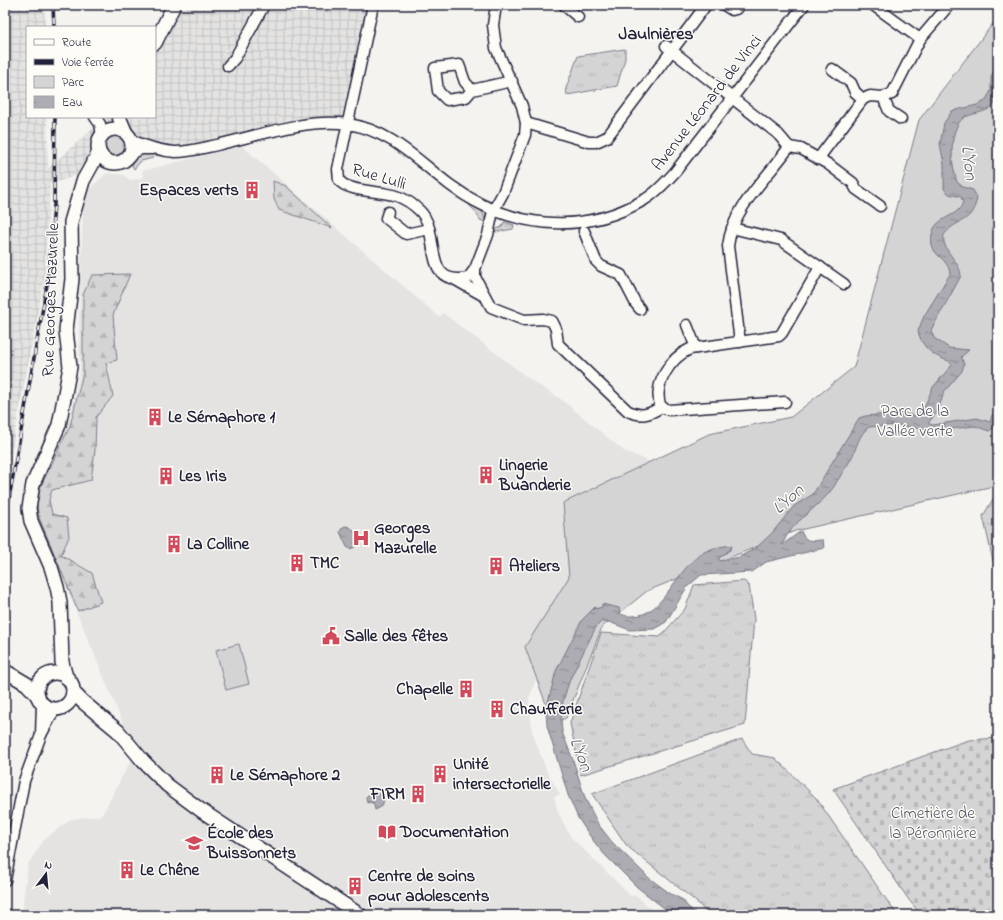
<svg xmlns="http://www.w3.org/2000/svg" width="1003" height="920" font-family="'Indie Flower',sans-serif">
	<defs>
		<pattern id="industrial-grid" width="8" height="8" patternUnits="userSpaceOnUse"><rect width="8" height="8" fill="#e4e3e2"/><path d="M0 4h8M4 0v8" fill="none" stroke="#c3c2c3"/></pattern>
		<pattern id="grass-tufts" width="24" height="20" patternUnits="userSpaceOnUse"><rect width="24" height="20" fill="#d5d4d5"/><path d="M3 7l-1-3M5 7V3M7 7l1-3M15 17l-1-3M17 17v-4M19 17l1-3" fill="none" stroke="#b7b6b8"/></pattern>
		<pattern id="forest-firs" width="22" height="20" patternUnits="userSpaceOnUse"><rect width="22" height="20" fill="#d5d4d5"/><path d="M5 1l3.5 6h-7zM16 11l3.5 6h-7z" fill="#b7b6b8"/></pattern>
		<pattern id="cemetery-stones" width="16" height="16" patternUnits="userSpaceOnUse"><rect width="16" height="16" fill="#d5d4d5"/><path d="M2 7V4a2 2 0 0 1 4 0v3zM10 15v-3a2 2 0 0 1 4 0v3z" fill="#b7b6b8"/></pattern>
		<pattern id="water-ripples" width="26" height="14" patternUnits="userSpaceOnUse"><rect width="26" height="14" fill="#acacb2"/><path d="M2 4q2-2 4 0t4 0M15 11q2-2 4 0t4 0" fill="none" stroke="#8c8c92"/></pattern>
	</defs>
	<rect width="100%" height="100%" fill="#f4f3ef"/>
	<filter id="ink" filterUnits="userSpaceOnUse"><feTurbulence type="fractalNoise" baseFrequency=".025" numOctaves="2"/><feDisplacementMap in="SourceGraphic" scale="8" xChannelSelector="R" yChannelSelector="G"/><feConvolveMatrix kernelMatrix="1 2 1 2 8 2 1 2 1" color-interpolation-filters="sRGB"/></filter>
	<g filter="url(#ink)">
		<g fill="#e4e3e2">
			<polygon points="242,146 439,317 443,313 532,381 562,400 624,451 661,466 550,641 529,698 532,731 547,772 560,794 554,797 558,812 570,836 631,896 636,895 657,915 377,915 374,906 366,912 195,797 159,768 134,743 122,721 36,514 38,488 68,425 80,372 79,323 83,211 90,188 107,173 124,175 130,180 143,178 142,171"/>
			<polygon points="132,758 156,783 187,808 348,915 24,915 23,901 28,864 44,840 71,819 102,815"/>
		</g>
		<polygon fill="url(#industrial-grid)" points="5,5 44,5 45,27 27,27 27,117 47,117 48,168 106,117 155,117 154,27 166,5 376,5 350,116 104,167 50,184 44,281 5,484"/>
		<g fill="url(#grass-tufts)" stroke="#7c7b88">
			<polygon points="625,49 625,59 617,86 567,95 566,88 578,56"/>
			<circle cx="115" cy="145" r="12"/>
			<polygon points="155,153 153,158 141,161 134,169 132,165 137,154"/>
			<polygon points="467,203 482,211 486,222 480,220 475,211"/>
			<polygon points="504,222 514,225 513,229 496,232 494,230 502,227"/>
			<polygon points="998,497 998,583 983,516 993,499"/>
			<polygon points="744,581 749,585 754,619 745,725 581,775 570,723 601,633 660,637 685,609 694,585"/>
			<polygon points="742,739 752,754 775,758 816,798 897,915 708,915 699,904 627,846 592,794"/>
		</g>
		<g fill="url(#forest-firs)" stroke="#7c7b88">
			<polygon points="273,181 286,186 332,228 279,210 274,199"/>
			<polygon points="130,274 113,315 117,360 106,363 113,396 96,417 95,450 91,480 52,490 49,500 52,514 67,518 69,537 61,555 92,573 101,602 78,611 38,515 37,502 40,488 70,426 83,373 83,295 92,275"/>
		</g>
		<polygon fill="url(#cemetery-stones)" stroke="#7c7b88" points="998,738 998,915 921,915 909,900 833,789 957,744 969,740"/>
		<g fill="#d5d4d5" stroke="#7c7b88">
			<polygon points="998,17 998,485 795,531 647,591 602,627 566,718 553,723 525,647 569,577 563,503 709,434 791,417 854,367 919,120"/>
			<polygon points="239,644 249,684 226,690 216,650"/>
		</g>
		<g fill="url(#water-ripples)" stroke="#757582">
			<path d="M998,61v39c-11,15 -21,11 -35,18 -15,14 -12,46 -6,64l6,5 10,3 4,8c-5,27 -21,20 -33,37 -3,16 16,25 17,41l-30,54 3,8 15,10 20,2 -8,7 3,7 -2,7 -18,21 -6,19 -9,11v2l4,1 44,-7 13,4 2,-7 6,-4v14l-9,6 -14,-5 -41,5 -37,-6 -28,2c-11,8 -12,21 -18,32 -5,9 -13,20 -18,29 -15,21 -41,32 -51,57l19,-14c5,13 11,9 22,9l1,8 -58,14 -14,10 -51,3 -14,12 -21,35 -12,7 -24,1 -21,-8h-8l-5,5 -26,52 -7,22 -2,18 1,13 11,28 12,38 13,26 14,18 37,36 22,16 12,6 4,6 11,9h-25l-36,-28 -33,-33 -12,-15 -14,-21 -10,-23 -21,-69 -1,-16 10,-39 26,-51 13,-13v2l7,-2v-3l17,4 1,5c4,3 7,3 12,3 35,1 44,-57 82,-68 6,-1 12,-3 18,-2l-1,3 -13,10 3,2 18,-4 17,-9 16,-15 22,-27 19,-12 46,-76 6,-2 37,-3 12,3 8,-4 11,-25 19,-22 -3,-4c-15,-4 -28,-14 -31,-30l6,-15 26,-42c-2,-19 -22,-16 -18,-40 3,-18 27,-16 31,-32l-2,-5 -12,-3 -5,-5v-25l-4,-20 4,-21 8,-12 25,-6 8,-4 6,-10v-14z"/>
			<path d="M345,526c9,1 10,7 13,14l-3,7 -5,2 -3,-2 -7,-15 2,-4z"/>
			<path d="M376,792c7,3 10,8 5,15l-6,3 -1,-6 -4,-2 -3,1 -1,-6 4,-4z"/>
		</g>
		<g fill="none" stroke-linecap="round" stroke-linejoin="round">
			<g stroke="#22223b" stroke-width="13">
				<g id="minor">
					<path d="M373,5l-35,164 1,11c7,12 44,11 58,16 8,3 17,9 23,15 22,22 0,76 48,67l7,-9"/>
					<path d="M496,5l-3,20 3,23 26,58 4,17 -1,12 -22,58 -10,18 -5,24 -13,34v8l16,30 33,13 19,-1 9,2 4,8 2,15 70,67c13,6 21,4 33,-4"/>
					<polyline points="564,5 578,17"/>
					<polyline points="724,5 732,10 736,9 740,5"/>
					<polyline points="873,5 920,39 892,94 883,97"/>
					<polyline points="920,39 949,5"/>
					<polyline points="666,46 778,134 789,147"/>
					<polyline points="228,66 235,58 264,5"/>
					<polyline points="832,69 851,83 855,92 863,99 870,96 883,97 889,111 901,119"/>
					<polyline points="472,90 465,82 459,65 435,68 438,91 447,100 466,97 472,90 512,81"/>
					<polyline points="95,117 100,124 102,135"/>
					<polyline points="526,123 589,142 596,142 607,137 706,5"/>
					<path d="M131,140c14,6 29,11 44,12 14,0 28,-4 42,-7 39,-9 90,-27 131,-21 42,6 70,37 102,61 58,43 130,52 194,15 12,-7 22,-18 31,-28l129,-167"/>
					<polyline points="789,147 801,149 828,164 853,183 856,189 880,206"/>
					<polyline points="131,154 141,149 152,149"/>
					<polyline points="818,159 863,99"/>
					<polyline points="388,212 386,218 406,234 429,229"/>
					<polyline points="732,228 781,240 844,284"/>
					<polyline points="584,231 596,261 601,266 621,275 636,304 640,309"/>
					<polyline points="454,279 484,296"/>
					<polyline points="687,325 696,348"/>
					<path d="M740,342l-12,-96c5,-40 39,-67 61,-99"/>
					<path d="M661,407c-9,-21 9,-49 29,-58l89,-13 3,-3 38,-66"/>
					<polyline points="661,407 669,410 785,402"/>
					<polyline points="42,704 41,735 55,709"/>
					<polyline points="5,880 24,781 41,735"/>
				</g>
			</g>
			<g stroke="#22223b" stroke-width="16">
				<g id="major">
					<polyline points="155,43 174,5"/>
					<polyline points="119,117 125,131"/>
					<circle cx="115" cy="146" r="17"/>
					<polyline points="5,671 27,684 38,696"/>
					<circle cx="55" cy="691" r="18"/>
					<polyline points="66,677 62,662 60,602 57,587 51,567 31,521 29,508 33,484 59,425 70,367 66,330 72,279 71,222 83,181 99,152"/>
					<polyline points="73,692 83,702 118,731 143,761 167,785 202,811 360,915"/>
				</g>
			</g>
			<use href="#minor" stroke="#fdfcf7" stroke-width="10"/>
			<use href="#major" stroke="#fdfcf7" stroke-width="13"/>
			<g stroke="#22223b" stroke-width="3.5">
				<g id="rail">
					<polyline points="53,5 54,27"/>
					<polyline points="5,521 48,279 54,205 55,117"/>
				</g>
			</g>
			<use href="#rail" stroke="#fdfcf7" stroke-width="2" stroke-dasharray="6" stroke-linecap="butt"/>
		</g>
	</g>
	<defs>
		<g id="building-bare" transform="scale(1.38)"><path d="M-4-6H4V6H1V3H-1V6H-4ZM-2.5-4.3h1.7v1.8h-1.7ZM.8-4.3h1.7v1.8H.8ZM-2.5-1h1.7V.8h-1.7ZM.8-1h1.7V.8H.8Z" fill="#d1495b" stroke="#fdfcf7" stroke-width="2.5" paint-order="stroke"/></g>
		<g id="hospital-bare" transform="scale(1.38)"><path d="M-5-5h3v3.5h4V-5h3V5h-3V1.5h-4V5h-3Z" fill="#d1495b" stroke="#fdfcf7" stroke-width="2.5" paint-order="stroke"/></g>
		<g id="civic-bare" transform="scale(1.38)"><path d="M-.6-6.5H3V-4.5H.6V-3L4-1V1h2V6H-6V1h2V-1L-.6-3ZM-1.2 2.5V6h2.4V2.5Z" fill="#d1495b" stroke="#fdfcf7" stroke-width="2.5" paint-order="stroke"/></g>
		<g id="library-bare" transform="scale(1.38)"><path d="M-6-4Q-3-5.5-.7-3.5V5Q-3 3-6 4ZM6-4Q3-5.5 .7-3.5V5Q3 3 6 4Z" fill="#d1495b" stroke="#fdfcf7" stroke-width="2.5" paint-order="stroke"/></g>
		<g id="school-bare" transform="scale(1.38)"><path d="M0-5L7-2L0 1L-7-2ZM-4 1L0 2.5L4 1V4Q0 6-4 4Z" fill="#d1495b" stroke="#fdfcf7" stroke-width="2.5" paint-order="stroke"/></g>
	</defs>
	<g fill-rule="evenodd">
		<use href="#building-bare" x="252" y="190"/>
		<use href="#building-bare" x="155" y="417"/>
		<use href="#building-bare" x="486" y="475"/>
		<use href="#building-bare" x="166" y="476"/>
		<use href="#hospital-bare" x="361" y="538"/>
		<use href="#building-bare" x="174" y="544"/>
		<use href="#building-bare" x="297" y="563"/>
		<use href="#building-bare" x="496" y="566"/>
		<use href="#civic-bare" x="331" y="636"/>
		<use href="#building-bare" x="466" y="689"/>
		<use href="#building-bare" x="497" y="709"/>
		<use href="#building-bare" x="440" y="774"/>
		<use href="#building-bare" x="217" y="775"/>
		<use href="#building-bare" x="418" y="794"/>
		<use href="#library-bare" x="387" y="832"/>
		<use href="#school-bare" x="194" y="843"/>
		<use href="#building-bare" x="127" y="870"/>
		<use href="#building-bare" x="355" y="886"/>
	</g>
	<g text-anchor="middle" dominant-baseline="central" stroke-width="3" stroke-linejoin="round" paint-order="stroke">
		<g font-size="17" fill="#22223b" stroke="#fdfcf7">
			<text transform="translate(707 103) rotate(-52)">Avenue Léonard de Vinci</text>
			<text transform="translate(379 177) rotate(17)">Rue Lulli</text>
			<text transform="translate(51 300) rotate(-88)">Rue Georges Mazurelle</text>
		</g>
		<g font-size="17" font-weight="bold" fill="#22223b" stroke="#fdfcf7" text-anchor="start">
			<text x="239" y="190" text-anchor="end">Espaces verts</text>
			<text x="168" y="417">Le Sémaphore 1</text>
			<text x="499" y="465">Lingerie<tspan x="499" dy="20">Buanderie</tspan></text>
			<text x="179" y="476">Les Iris</text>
			<text x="374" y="528">Georges<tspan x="374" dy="20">Mazurelle</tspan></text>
			<text x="187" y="544">La Colline</text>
			<text x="310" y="563">TMC</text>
			<text x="509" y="566">Ateliers</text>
			<text x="344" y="636">Salle des fêtes</text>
			<text x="453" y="689" text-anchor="end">Chapelle</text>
			<text x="510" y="709">Chaufferie</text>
			<text x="453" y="764">Unité<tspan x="453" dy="20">intersectorielle</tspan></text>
			<text x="230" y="775">Le Sémaphore 2</text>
			<text x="405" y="794" text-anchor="end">FIRM</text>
			<text x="400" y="832">Documentation</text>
			<text x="207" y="833">École des<tspan x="207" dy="20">Buissonnets</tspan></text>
			<text x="140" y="870">Le Chêne</text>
			<text x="368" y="876">Centre de soins<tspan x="368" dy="20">pour adolescents</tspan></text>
		</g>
		<g font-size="17" fill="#585769" stroke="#fdfcf7">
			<text x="915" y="411">Parc de la<tspan x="915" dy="20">Vallée verte</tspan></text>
			<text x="933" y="813">Cimetière de<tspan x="933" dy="20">la Péronnière</tspan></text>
		</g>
		<g font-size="18" font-weight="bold" fill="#22223b" stroke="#fdfcf7">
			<text x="656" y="35">Jaulnières</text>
		</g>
		<g font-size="18" font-style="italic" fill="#59596b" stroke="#fdfcf7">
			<text transform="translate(968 163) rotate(83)">L'Yon</text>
			<text transform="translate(789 500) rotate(-42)">L'Yon</text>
			<text transform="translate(580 755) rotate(69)">L'Yon</text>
		</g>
	</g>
	<rect width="1003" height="920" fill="none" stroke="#fdfcf7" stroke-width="20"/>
	<rect x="10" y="10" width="983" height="900" fill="none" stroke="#22223b" stroke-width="1.5" filter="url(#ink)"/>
	<rect x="26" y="26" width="130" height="92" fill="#fdfcf7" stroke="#a5a5ac"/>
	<rect x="34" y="39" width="20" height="6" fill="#fdfcf7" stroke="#a5a5ac"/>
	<text x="62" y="46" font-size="12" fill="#22223b">Route</text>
	<rect x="34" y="59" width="20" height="6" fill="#22223b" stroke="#a5a5ac"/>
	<text x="62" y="66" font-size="12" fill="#22223b">Voie ferrée</text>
	<rect x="34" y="76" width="20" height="12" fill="#d5d4d5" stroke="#a5a5ac"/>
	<text x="62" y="86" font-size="12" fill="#22223b">Parc</text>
	<rect x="34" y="96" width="20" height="12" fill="url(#water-ripples)" stroke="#a5a5ac"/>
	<text x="62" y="106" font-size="12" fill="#22223b">Eau</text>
	<g transform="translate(46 874) rotate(16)" stroke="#fdfcf7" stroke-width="3" paint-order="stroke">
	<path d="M0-3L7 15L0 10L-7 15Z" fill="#22223b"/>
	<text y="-6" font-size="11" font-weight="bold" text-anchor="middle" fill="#22223b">N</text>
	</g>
</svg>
